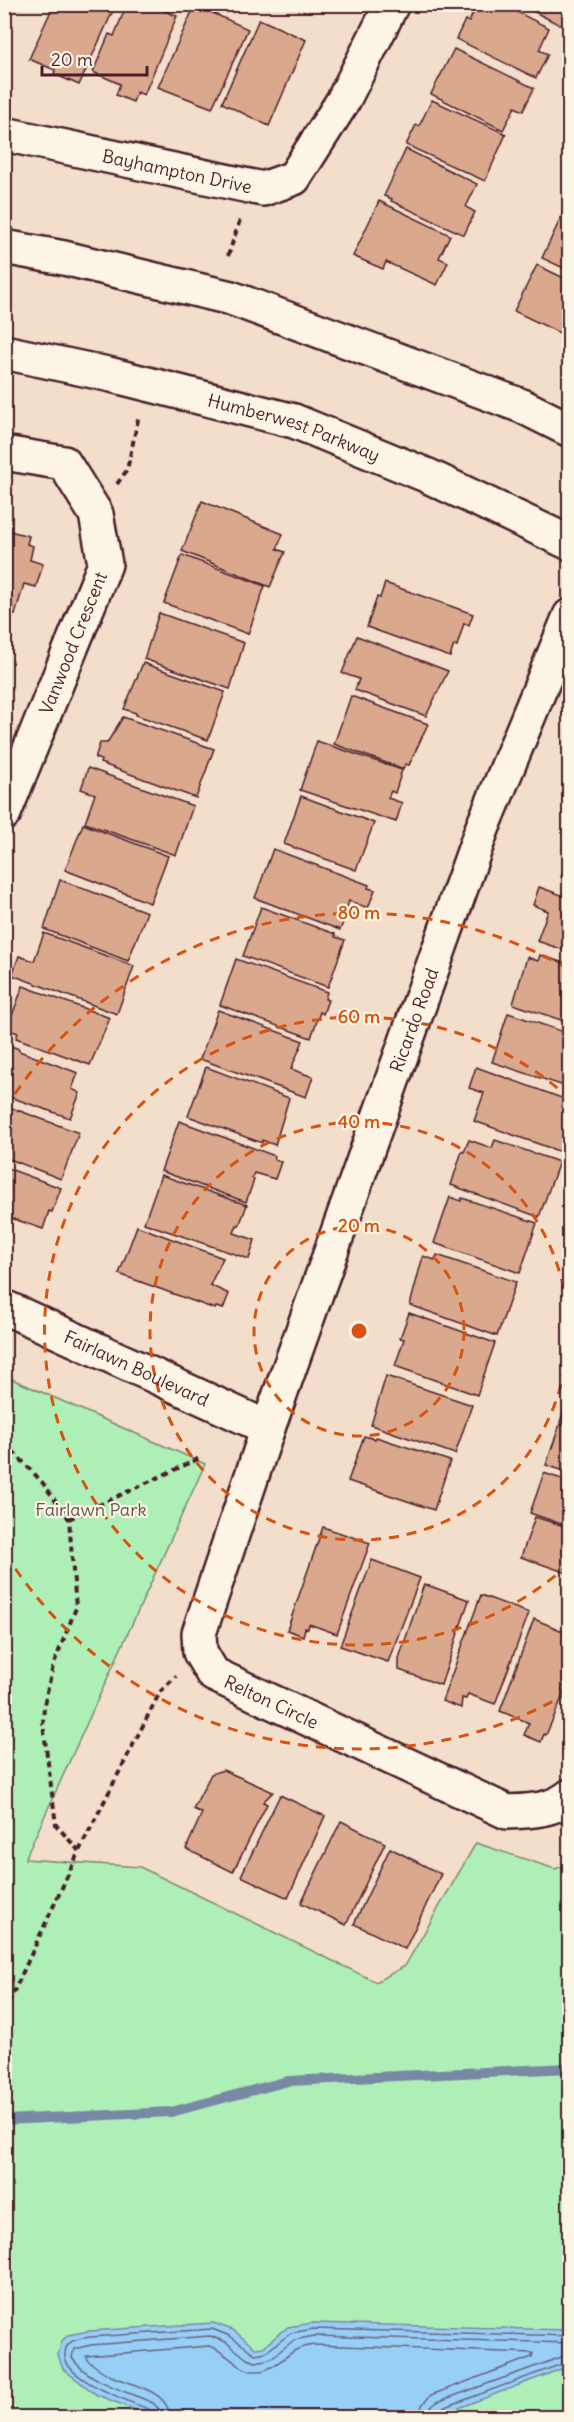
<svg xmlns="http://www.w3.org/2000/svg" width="574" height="2422" font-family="Delius,sans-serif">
	<rect width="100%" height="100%" fill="#f2decb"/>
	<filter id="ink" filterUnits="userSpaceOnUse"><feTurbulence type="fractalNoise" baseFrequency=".0167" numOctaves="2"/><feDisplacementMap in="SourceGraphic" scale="12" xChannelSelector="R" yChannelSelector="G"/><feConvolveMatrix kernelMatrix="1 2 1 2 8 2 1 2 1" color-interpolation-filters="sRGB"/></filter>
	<g filter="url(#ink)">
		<polygon fill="#aeefb7" stroke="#7c8771" stroke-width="1.5" points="5,1376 205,1464 25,1859 140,1867 376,1982 405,1966 476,1843 555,1869 569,1864 570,2417 10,2418 5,2414"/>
		<polygon fill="#98cff7" stroke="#7989a5" stroke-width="1.5" points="213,2323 233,2330 255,2348 263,2347 288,2327 313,2323 567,2330 569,2331 569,2366 435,2417 154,2417 97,2395 63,2369 58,2355 62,2341 68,2335 89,2331"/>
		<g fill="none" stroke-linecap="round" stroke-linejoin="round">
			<g stroke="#69657d" stroke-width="1.5">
				<path d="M153,2418l-3,-8c-20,-9 -89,-31 -85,-57 1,-14 14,-14 25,-16l122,-8 18,7 25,18 11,-2 25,-19 22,-4 257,7"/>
				<path d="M161,2418l-2,-9 -6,-6c-24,-11 -65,-21 -81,-45l2,-9 17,-4 119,-9 16,6 21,17 9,3 14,-3 24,-19 20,-4 256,7"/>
				<path d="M170,2418c-1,-28 -39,-33 -59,-42 -9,-4 -17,-11 -24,-16l-1,-4 123,-10c16,5 23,17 36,23 22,9 35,-10 51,-19 5,-3 13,-4 19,-5l218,8 -1,4 -101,38 -9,10 -3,13"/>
				<polyline points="428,2418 430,2408 437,2402 570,2354"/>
				<polyline points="436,2418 440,2409 570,2361"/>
			</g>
			<polyline stroke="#7989a5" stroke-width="10" points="4,2120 171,2112 288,2081 570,2068"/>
		</g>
		<g fill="#daa88d" stroke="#4a1f2b" stroke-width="1.5">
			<polygon points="54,4 116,4 79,85 54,74 55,70 29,59"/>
			<polygon points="127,4 148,4 177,16 144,95 137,92 133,102 116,95 120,84 93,72 109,34 114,36"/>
			<polygon points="477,4 501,4 549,28 539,50 548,54 536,78 456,39 465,20 469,22"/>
			<polygon points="519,4 570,4 570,10 562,26"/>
			<polygon points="195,5 248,29 212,108 158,87"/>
			<polygon points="259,19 306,40 269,126 222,103"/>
			<polygon points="454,49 534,88 523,111 515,107 503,130 431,94"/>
			<polygon points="432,100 506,134 485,181 406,145 416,125 419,126"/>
			<polygon points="406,149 477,184 466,207 475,212 464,235 391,201 392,199 384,196"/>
			<polygon points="379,201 450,235 439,258 448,262 437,285 386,262 383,269 353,256"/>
			<polygon points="567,205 570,206 570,271 542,258"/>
			<polygon points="537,265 570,281 570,338 514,311"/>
			<polygon points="202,501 283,534 277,549 285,552 270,587 182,551"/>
			<polygon points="6,530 29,536 27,544 33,546 30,560 43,564 36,587 24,584 15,615 4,612"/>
			<polygon points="182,555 265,586 248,634 164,603"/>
			<polygon points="385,583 473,614 469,625 464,623 457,646 454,645 450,657 367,627 377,597 380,598"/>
			<polygon points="159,613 244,643 230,689 144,659"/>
			<polygon points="357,636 448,671 426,716 355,690 359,679 342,673"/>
			<polygon points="143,663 225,692 208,740 136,715 136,713 124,709"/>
			<polygon points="351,696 428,724 409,765 405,764 403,769 334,744"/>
			<polygon points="123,717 214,749 196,798 100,763 101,760 95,758 100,743 107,743"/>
			<polygon points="317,741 402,770 395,793 391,791 388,798 402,803 396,822 300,790"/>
			<polygon points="88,768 193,806 176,855 85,823 95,794 81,789"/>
			<polygon points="301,796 374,823 356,870 284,844"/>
			<polygon points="83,824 168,856 150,903 65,870"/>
			<polygon points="273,849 369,885 368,888 375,890 368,908 349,901 347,907 349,908 340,930 255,898"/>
			<polygon points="570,856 570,880 561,877"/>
			<polygon points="60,880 147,912 128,961 44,929"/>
			<polygon points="539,887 570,898 570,952 537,941 548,911 533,905"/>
			<polygon points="261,907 335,934 335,937 345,940 328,987 243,956"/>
			<polygon points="44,933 134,966 117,1014 12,975 19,956 34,961"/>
			<polygon points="540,955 570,965 570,1023 513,1004 527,957 538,961"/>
			<polygon points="236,959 327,992 325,999 328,1000 323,1014 320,1012 311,1038 220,1005"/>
			<polygon points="23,986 110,1018 90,1065 16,1038 18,1033 7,1029"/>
			<polygon points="218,1010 303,1041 291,1069 313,1077 306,1097 200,1059"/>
			<polygon points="508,1013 570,1034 570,1088 492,1062"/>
			<polygon points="4,1043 19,1049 19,1051 78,1073 72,1089 80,1093 70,1118 4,1095"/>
			<polygon points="206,1067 289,1098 275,1145 262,1140 262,1143 188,1116"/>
			<polygon points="476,1067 570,1101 570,1139 564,1153 474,1121 484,1093 469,1088"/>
			<polygon points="4,1105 79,1133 61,1179 4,1157"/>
			<polygon points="179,1121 275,1156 274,1159 281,1162 275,1179 254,1173 252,1178 254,1180 246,1202 161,1171"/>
			<polygon points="469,1140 492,1148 495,1140 559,1162 539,1217 451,1185 462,1151 464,1152"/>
			<polygon points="4,1167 61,1188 52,1212 49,1211 43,1229 11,1218 10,1221 4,1218"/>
			<polygon points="161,1175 247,1205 239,1226 237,1225 234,1233 255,1240 249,1259 144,1223"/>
			<polygon points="450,1197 461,1201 462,1198 537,1223 520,1273 434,1243"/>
			<polygon points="137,1226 223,1258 210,1285 229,1294 223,1309 216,1307 215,1309 119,1274"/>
			<polygon points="437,1255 516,1282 497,1336 410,1305 423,1256 435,1260"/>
			<polygon points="409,1313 495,1343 477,1395 395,1366 404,1339 400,1338"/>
			<polygon points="386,1376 472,1405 455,1454 371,1425"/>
			<polygon points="570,1394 570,1425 560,1422"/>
			<polygon points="560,1424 570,1427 570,1473 546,1465"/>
			<polygon points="364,1436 375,1439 376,1437 450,1461 434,1510 348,1481"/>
			<polygon points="544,1473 570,1482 570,1527 530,1513"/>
			<polygon points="535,1517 570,1528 570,1574 521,1557"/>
			<polygon points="323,1527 370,1543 337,1634 309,1624 308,1629 305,1628 303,1636 287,1630"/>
			<polygon points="372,1560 420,1578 388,1662 340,1646"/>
			<polygon points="424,1584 469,1600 441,1685 399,1670 399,1658"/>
			<polygon points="481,1595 529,1613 495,1704 468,1694 466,1699 462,1698 461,1708 442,1701"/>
			<polygon points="534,1619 570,1634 570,1670 562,1690 565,1691 546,1735 544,1734 541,1742 524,1735 529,1723 500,1711"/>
			<polygon points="223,1770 273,1792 263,1802 267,1804 233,1872 186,1849 202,1813 193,1809 211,1774"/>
			<polygon points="280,1795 325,1816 288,1898 241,1876"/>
			<polygon points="341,1821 385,1843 346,1925 301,1903"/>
			<polygon points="390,1848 441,1874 405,1949 354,1924"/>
		</g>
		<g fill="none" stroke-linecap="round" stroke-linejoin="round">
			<g stroke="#4a1f2b" stroke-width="38">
				<g id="minor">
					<path id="s1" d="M4,134l259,55 31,-11 49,-77 49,-97"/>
					<polyline points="4,453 64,463 96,514 105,564 4,813"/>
					<path id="s2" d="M570,616l-88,213 -214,599 -69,205 1,19 13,22 294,138c22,-1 45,-1 63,-16"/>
					<path id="s3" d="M4,1307l264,121"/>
				</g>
			</g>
			<g stroke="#4a1f2b" stroke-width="38">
				<g id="secondary">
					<polyline points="4,247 64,258 231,298 522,406 570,430"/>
					<path id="s4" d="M4,352l108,23 182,46 132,54 144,68"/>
				</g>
			</g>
			<g stroke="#4a1f2b" stroke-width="4" stroke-dasharray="6 4.5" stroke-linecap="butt">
				<polyline points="228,256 240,220"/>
				<polyline points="117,484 127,470 139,415"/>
				<polyline points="4,1445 10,1448 42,1482 69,1519 76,1608 53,1666 44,1705 43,1724 56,1825 79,1851"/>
				<polyline points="69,1519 200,1458"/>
				<polyline points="4,2013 79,1851 160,1692 176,1676"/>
			</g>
			<use href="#minor" stroke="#fcf5e5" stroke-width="33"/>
			<use href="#secondary" stroke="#fcf5e5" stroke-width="33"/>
		</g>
	</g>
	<g fill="none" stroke="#d8530f" stroke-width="3" stroke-dasharray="10 8">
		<circle cx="359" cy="1331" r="105"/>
		<circle cx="359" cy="1331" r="209"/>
		<path d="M569 1564A314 314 0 1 1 569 1098"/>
		<path d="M568 1693A418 418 0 0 1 5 1553M5 1109A418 418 0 0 1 568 969"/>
	</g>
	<g text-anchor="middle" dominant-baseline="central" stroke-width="4.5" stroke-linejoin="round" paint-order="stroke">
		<g font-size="18" fill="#4a1f2b" stroke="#fcf5e5">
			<text stroke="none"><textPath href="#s1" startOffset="177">Bayhampton Drive</textPath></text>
			<text stroke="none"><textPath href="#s4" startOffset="300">Humberwest Parkway</textPath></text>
			<text transform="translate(73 643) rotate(-68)">Vanwood Crescent</text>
			<text transform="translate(414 1020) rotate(-70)">Ricardo Road</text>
			<text stroke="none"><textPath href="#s3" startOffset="146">Fairlawn Boulevard</textPath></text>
			<text stroke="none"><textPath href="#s2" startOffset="1192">Relton Circle</textPath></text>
		</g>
		<g font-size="18" fill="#63534e" stroke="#fcf5e5">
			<text x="91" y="1509">Fairlawn Park</text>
		</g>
	</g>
	<circle cx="359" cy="1331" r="9" fill="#d8530f" stroke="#fcf5e5" stroke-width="3"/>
	<g font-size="18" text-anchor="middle" font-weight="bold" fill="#d8530f" stroke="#fcf5e5" stroke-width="4.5" stroke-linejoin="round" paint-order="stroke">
		<text x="359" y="919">80 m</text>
		<text x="359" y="1023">60 m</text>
		<text x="359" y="1128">40 m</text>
		<text x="359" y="1232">20 m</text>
	</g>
	<rect width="574" height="2422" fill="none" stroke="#fcf5e5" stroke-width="24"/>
	<rect x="12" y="12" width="550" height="2398" fill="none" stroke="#4a1f2b" stroke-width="2" filter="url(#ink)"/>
	<path d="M42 66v9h105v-9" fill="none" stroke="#4a1f2b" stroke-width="3"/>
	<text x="51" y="66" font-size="18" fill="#4a1f2b" stroke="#fcf5e5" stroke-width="4.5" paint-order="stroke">20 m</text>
</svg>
